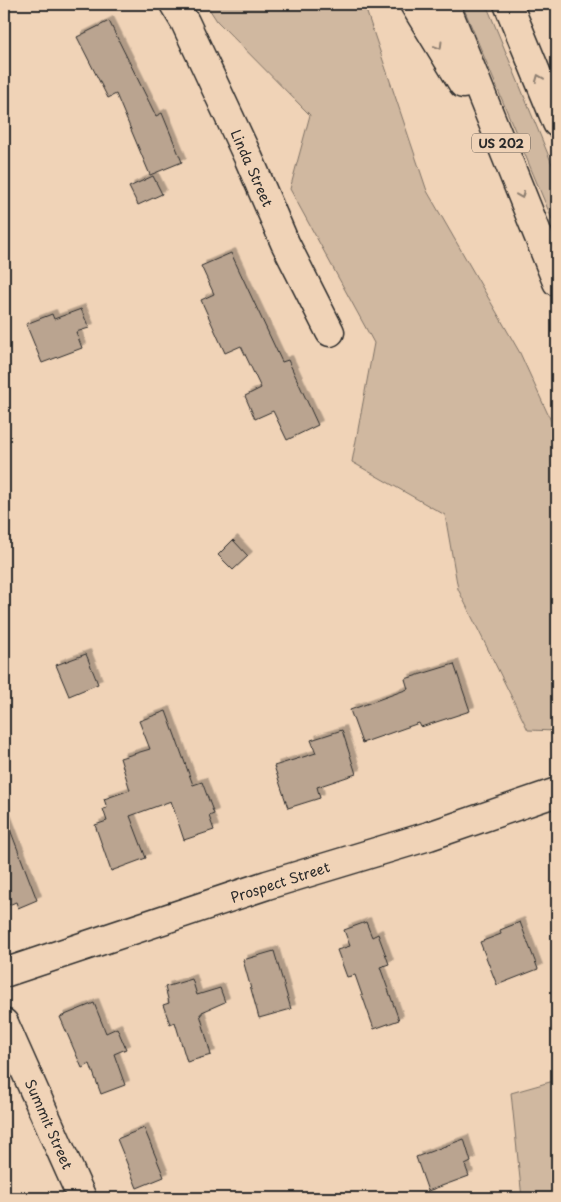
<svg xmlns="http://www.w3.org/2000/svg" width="561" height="1202" font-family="'Playpen Sans',sans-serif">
	<defs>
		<filter id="shadow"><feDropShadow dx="4.5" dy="-4.5" stdDeviation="0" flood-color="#0004"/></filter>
	</defs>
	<rect width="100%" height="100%" fill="#f0d3b7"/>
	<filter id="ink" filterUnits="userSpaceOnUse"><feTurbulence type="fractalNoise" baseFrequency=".02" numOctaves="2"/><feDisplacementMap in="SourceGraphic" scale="10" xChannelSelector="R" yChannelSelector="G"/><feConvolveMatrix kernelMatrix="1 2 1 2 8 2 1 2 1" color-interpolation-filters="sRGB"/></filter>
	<g filter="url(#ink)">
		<g fill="#d0b8a0" stroke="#7e7266">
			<polygon points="206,4 364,4 427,191 520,353 557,434 557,731 528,730 458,589 445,515 352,462 374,343 290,189 310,115 217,21"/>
			<polygon points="462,4 486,4 557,176 557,231"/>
			<polygon points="557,1080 557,1198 522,1198 511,1093"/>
		</g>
		<g fill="#baa490" stroke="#2b2b2b" filter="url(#shadow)">
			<polygon points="109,21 156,116 162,113 182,162 150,175 116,94 108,98 77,37"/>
			<polygon points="153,176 162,194 138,205 129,187"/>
			<polygon points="231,253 282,362 288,360 318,425 287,440 273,411 255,419 245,396 261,388 241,346 225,353 201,300 214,294 201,266"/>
			<polygon points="81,309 89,328 76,332 82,348 42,363 26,324 52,314 54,319"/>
			<polygon points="233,540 248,556 233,570 218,555"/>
			<polygon points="86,654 98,684 69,696 56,665"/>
			<polygon points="454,664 470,711 421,727 419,723 362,743 350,710 408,689 405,679"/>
			<polygon points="166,711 193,785 202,782 214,814 209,816 214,830 184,840 171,801 130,816 146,858 111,871 95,825 107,821 103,809 107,808 104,799 130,790 120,758 150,749 139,721"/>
			<polygon points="342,730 356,774 317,787 320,798 288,808 274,766 316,753 311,740"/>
			<polygon points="4,819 6,819 37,900 18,908 16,902 4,907"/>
			<polygon points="366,922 372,937 378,934 389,964 380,967 399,1020 374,1029 355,975 347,977 337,950 350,946 344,930"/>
			<polygon points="520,922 538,969 497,985 480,942 501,934 500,930"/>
			<polygon points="274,951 291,1009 259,1018 243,960"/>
			<polygon points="192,979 197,995 220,988 225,1002 202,1012 202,1014 200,1014 211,1055 187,1062 175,1022 170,1024 163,1005 169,1003 165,987"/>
			<polygon points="94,1003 106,1033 117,1028 126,1049 114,1054 125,1085 101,1094 90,1064 82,1068 60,1017"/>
			<polygon points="144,1128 164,1177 137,1188 117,1139"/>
			<polygon points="464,1139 471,1162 465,1165 469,1176 428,1191 416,1157"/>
		</g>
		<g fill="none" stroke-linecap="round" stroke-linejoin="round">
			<g stroke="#2b2b2b" stroke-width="31">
				<g id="minor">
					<polyline points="174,4 185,22 248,157 285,243 330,332"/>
					<polyline points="4,973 267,885 429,836 557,792"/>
					<polyline points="4,1023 82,1198"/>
				</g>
			</g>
			<g stroke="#2b2b2b" stroke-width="31">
				<g id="major">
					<polyline points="414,4 463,84"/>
					<polyline points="445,4 557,282"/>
					<polyline points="508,4 557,123"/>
				</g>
			</g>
			<use href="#minor" stroke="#f0d3b7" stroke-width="28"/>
			<use href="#major" stroke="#f0d3b7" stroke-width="28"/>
		</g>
		<defs><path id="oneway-chevron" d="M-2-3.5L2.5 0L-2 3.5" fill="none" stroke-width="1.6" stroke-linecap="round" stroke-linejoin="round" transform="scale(1.25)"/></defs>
		<g stroke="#8e7f71">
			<use href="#oneway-chevron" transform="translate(439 46) rotate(59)"/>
			<use href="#oneway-chevron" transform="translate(539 78) rotate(-112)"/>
			<use href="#oneway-chevron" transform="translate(521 195) rotate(68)"/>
		</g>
	</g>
	<g text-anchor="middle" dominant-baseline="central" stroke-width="5" stroke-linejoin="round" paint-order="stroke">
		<rect fill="#f0d3b7" stroke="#665d55" stroke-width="1" x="472" y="133.5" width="58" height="19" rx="4"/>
		<g font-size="12" font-weight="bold" fill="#2b2b2b">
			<text x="501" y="143">US 202</text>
		</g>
		<g font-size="14" fill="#2b2b2b" stroke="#f0d3b7">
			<text transform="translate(252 168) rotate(66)">Linda Street</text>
			<text transform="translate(280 882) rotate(-18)">Prospect Street</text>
			<text transform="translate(49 1124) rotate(66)">Summit Street</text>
		</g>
	</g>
	<rect width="561" height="1202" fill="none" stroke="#f0d3b7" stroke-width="20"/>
	<rect x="10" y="10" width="541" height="1182" fill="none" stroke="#2b2b2b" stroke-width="2" filter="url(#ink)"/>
</svg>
